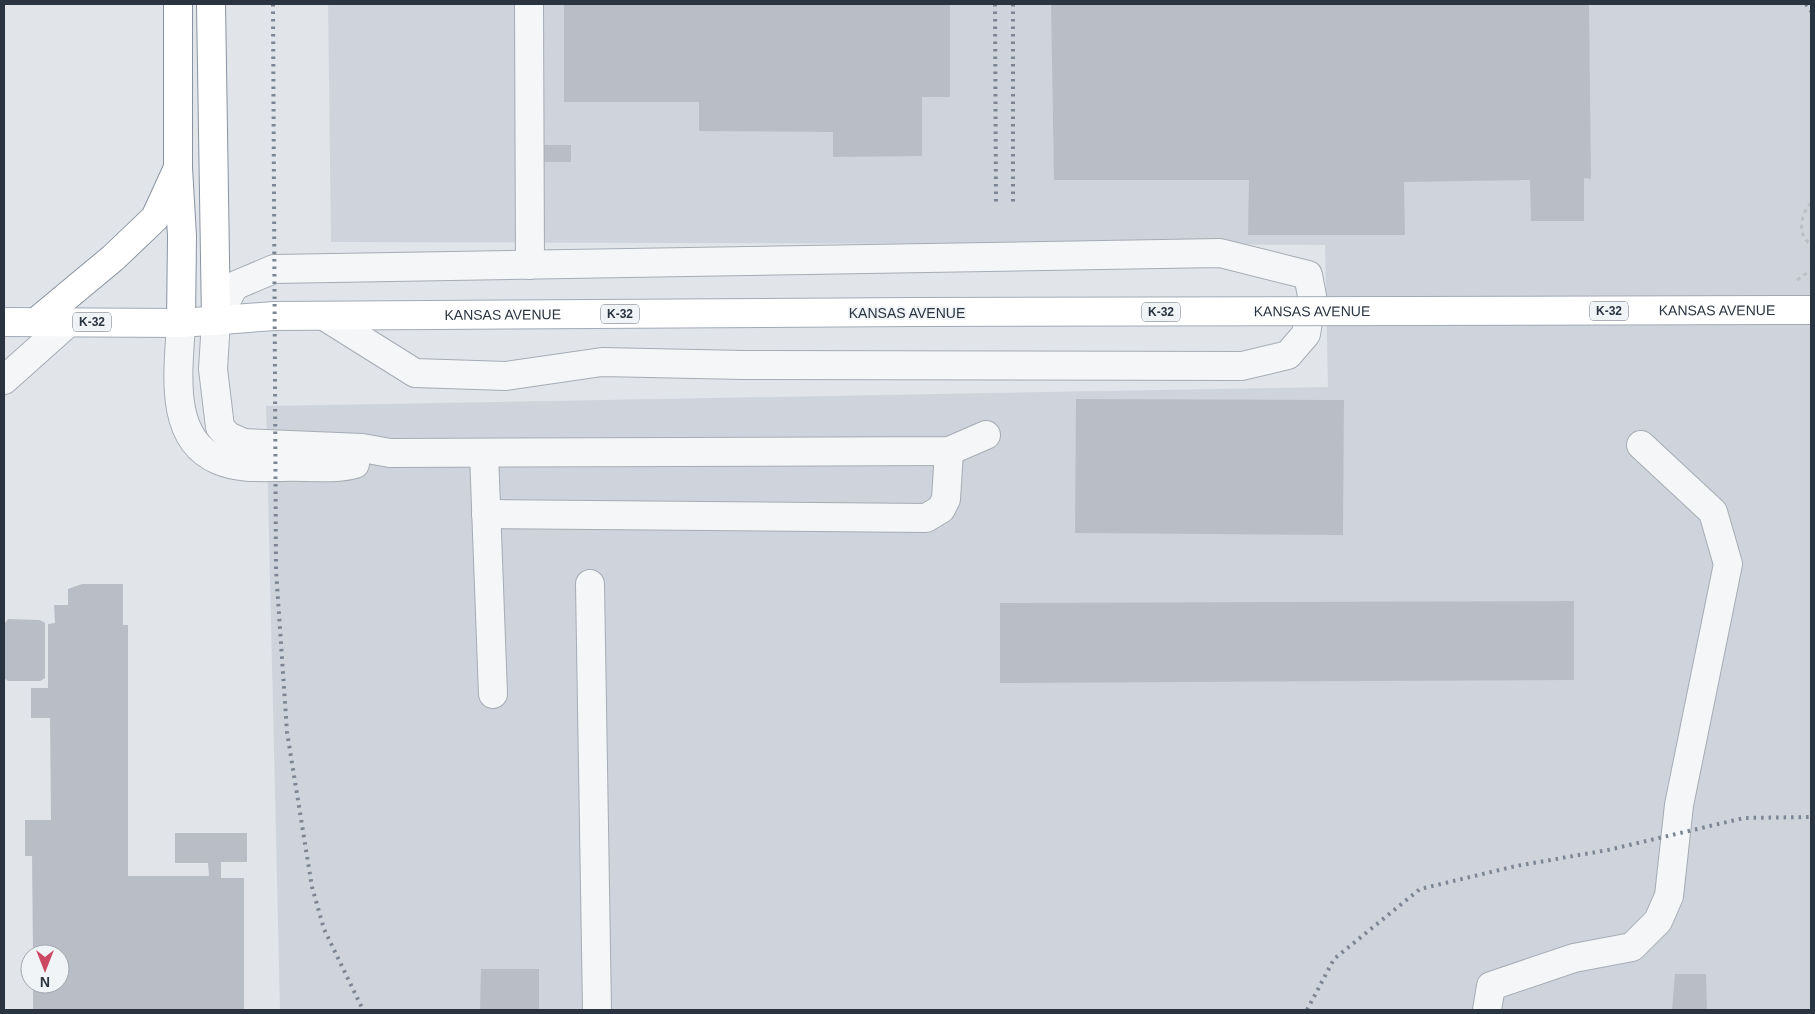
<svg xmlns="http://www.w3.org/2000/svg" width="1815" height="1014" font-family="Helvetica,sans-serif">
	<rect width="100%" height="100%" fill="#e1e5ea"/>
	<polygon fill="#cfd4dc" points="328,4 1808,4 1811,8 1811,1010 280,1010 266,406 1328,387 1325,245 331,242"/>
	<g fill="#b9bec6">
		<polygon points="564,4 950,4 950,97 922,97 922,156 833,157 833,132 699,131 699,102 564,102"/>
		<polygon points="1051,4 1589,4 1591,179 1584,178 1584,221 1531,221 1530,180 1407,182 1404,182 1405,235 1248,235 1249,180 1054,180"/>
		<rect x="542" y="145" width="29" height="17"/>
		<polygon points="1076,399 1344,400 1343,535 1075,533"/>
		<polygon points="82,584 123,584 123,625 128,625 128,876 209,876 208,863 175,863 175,833 247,833 247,862 221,862 221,878 244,878 244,1010 33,1010 33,984 60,984 60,954 33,954 32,856 25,856 25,820 51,820 50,718 31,718 31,688 48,688 48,624 55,623 54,605 68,605 68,589"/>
		<polygon points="1574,601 1574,680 1000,683 1000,603"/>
		<polygon points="8,619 40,620 45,623 45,678 40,681 8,681 4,678 5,623"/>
		<polygon points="481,969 539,969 539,1010 480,1010"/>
		<polygon points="1675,974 1706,974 1707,1010 1672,1010"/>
	</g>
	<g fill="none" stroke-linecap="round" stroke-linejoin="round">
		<g stroke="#a6acb4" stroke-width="30">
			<g id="minor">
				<polyline points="529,4 530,265"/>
				<polyline points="324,316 415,373 506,376 602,362 743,365 1242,366 1288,355 1306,334 1312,296 1308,275 1220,253 274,269 234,286 216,321 213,369 220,427 228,436 244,443 362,448 390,453 949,451 986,435"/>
				<path d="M181,323c-2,45 -14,115 37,137 20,9 44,7 65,7 20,-1 53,3 72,-3"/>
				<polyline points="4,380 69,322"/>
				<polyline points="484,453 493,694"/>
				<polyline points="486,514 926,518 941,509 946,499 949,451"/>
				<polyline points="590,584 597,1010"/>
				<polyline points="1487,1010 1491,986 1574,958 1632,947 1658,921 1669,896 1679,805 1728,564 1713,512 1641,445"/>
			</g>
		</g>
		<g stroke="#a1aab5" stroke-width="30">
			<g id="major">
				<path id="s1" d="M1407,311l404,-1"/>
				<path id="s2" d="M4,322l177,1 93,-7 642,-4"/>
			</g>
		</g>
		<g stroke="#8993a0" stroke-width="30">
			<g id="highway">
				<polyline points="178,4 178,168 182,236 181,323"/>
				<polyline points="211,4 216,321"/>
				<polyline points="36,322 113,258 155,218 177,170"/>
			</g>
		</g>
		<g stroke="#bbc0c5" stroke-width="3" stroke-dasharray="4 4" stroke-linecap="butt">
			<path d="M1811,203c-10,10 -15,33 0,41"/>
			<polyline points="1797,280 1811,270"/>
		</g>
		<use href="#minor" stroke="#f4f6f8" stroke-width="28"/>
		<use href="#major" stroke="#fff" stroke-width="28"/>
		<use href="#highway" stroke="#fff" stroke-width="28"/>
		<g stroke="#7b8593" stroke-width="4" stroke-dasharray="2.5 5" stroke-linecap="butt">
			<polyline points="273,4 276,570 287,732 312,887 324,929 363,1010"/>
			<polyline points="995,4 996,204"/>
			<polyline points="1013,4 1013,203"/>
			<polyline points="1806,4 1811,11"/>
			<polyline points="1307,1010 1334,959 1420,889 1516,866 1608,850 1744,818 1811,817"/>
		</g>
		<g stroke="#a1aab5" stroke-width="30" stroke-linecap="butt">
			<g id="major-bridge">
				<path id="s3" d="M916,312l491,-1"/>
			</g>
		</g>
		<use href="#major-bridge" stroke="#fff" stroke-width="28"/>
	</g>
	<g text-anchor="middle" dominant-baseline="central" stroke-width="4" stroke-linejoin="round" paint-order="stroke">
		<g fill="#f1f4f7" stroke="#666e78" stroke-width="1">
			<rect x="1590" y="301.5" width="38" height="19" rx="4"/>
			<rect x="1142" y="302.5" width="38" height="19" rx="4"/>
			<rect x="601" y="304.5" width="38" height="19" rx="4"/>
			<rect x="73" y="312.5" width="38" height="19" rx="4"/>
		</g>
		<g font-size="12" font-weight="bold" fill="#2a3441">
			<text x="1609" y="311">K-32</text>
			<text x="1161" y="312">K-32</text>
			<text x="620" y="314">K-32</text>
			<text x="92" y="322">K-32</text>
		</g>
		<g font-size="14" fill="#2a3441" stroke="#f1f4f7">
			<text stroke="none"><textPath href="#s1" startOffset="310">KANSAS AVENUE</textPath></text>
			<text stroke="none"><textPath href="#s3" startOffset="396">KANSAS AVENUE</textPath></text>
			<text x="907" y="313">KANSAS AVENUE</text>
			<text stroke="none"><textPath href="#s2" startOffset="499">KANSAS AVENUE</textPath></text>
		</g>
	</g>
	<rect width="1815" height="1014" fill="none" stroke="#2a3441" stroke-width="10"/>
	<g transform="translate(45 969) rotate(180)"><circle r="24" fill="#f1f4f7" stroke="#a1a7ae"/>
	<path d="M0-4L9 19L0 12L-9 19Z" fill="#cc4964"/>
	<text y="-8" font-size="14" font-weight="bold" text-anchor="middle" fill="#2a3441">N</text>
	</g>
</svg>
